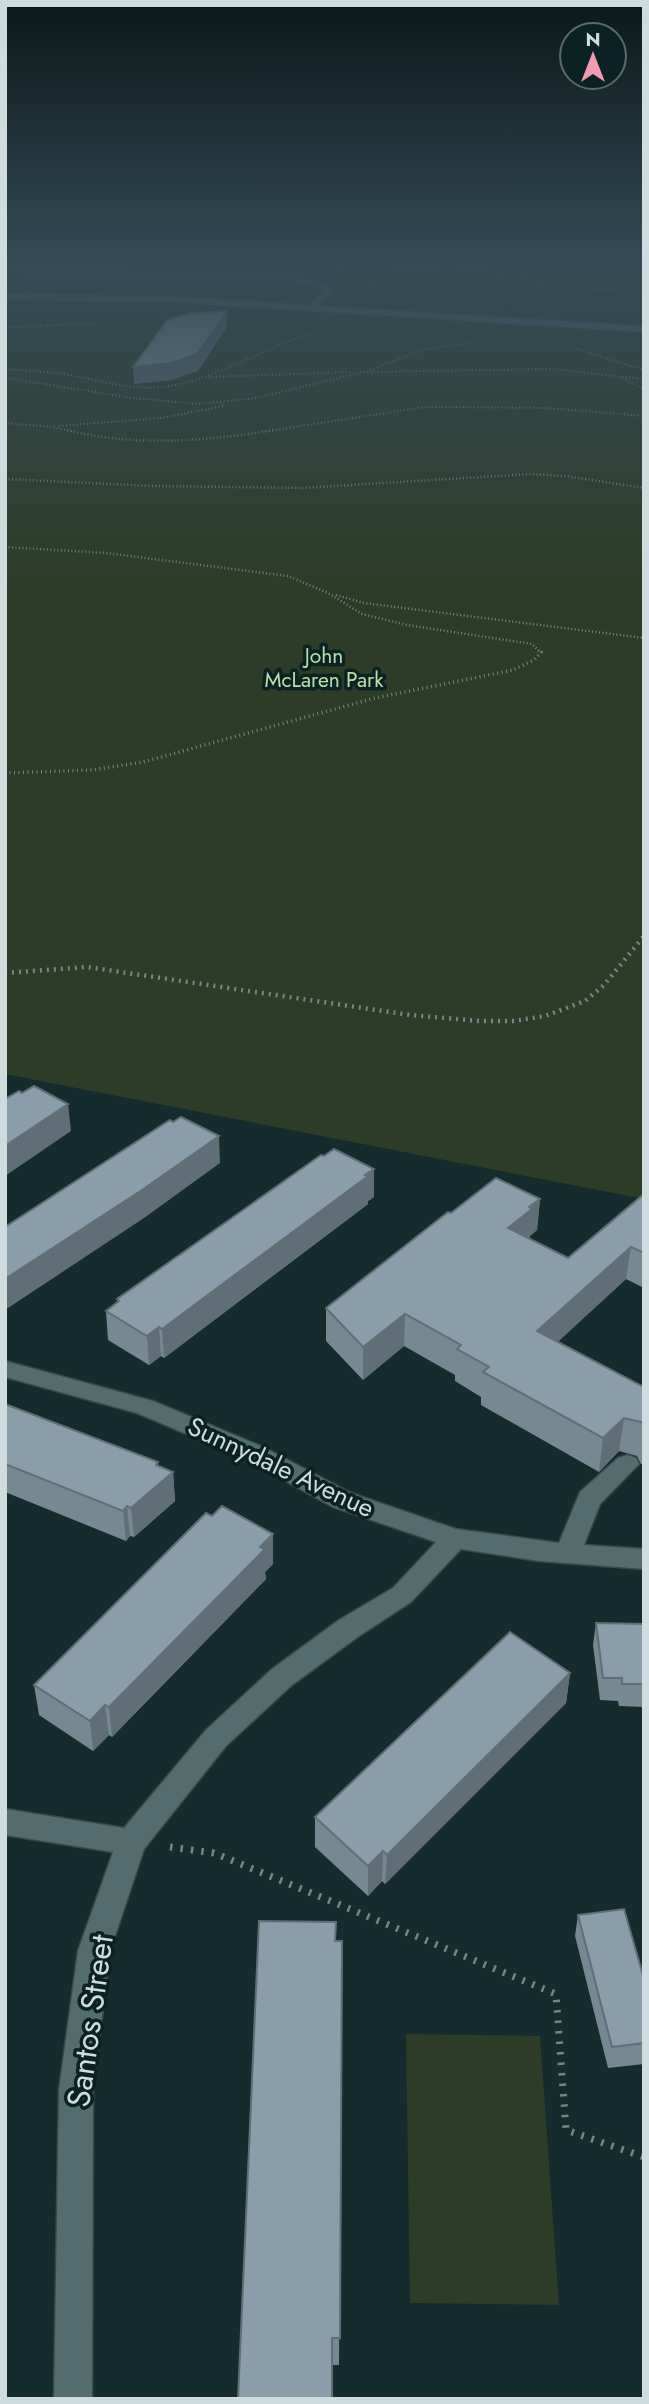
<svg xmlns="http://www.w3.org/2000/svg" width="649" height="2404" font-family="Jost,sans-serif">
	<rect width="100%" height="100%" fill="#142c2d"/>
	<g fill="#2d3c26">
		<polygon points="5,262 644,262 644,1199 5,1074"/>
		<polygon points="406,2034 540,2036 559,2305 410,2303"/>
	</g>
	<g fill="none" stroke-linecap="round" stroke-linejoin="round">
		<g stroke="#364849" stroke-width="3">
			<g id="minor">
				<polygon points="5,269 288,275 329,285 331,293 318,306 644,326 644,332 169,302 5,300 5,294 169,296 308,305 323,292 322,288 288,279 5,273"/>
				<polygon points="5,1361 153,1401 263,1447 351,1493 456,1529 559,1543 580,1492 618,1458 627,1455 636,1458 639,1464 600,1504 584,1545 644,1549 644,1569 539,1561 461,1549 411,1602 359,1636 292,1685 226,1746 144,1849 110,1951 93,2090 92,2399 54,2399 59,2090 78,1951 113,1852 5,1835 5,1809 124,1828 206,1730 272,1669 339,1620 393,1588 436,1542 333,1507 245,1459 137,1413 5,1377"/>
			</g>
		</g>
		<g stroke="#758889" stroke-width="2" stroke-dasharray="1 2.5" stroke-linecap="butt">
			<polyline points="357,262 442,273 464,271 644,296"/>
			<polyline points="331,265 364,266"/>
			<polyline points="468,270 503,264 572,262"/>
			<polyline points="347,280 394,288"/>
			<polyline points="537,282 547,289 546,297 541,300"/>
			<polyline points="611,290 644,287"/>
			<polyline points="5,328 95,323"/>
			<polyline points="577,349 644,370"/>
			<path d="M5,369c20,2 39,2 59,5 35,6 70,18 106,12 50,-9 96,-39 145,-54"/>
			<polyline points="370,370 425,349 469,343"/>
			<polyline points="209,377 351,372"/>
			<polyline points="619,377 644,389"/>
			<polyline points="5,378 133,398 198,404 257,398 363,372 551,369 644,379"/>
			<polyline points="5,423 54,427 74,432"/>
			<polyline points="59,426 161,418 224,406 220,402"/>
			<polyline points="262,432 425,407 546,408 644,416"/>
		</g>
		<g stroke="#758889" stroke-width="2.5" stroke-dasharray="1 2.5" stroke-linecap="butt">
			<path d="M67,430c65,17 141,11 207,0"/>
			<polyline points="5,479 153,486 303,488 529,474 565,476 644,488"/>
			<polyline points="5,547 106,553 288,576 328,593 362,614 407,625 532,644 540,652"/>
			<polyline points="336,595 364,603 644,638"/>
		</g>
		<polyline stroke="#758889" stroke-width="3.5" stroke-dasharray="1 3.5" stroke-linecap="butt" points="5,773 92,770 143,762 375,698 513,670 534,660 541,652 539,650"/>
		<polyline stroke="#758889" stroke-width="4.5" stroke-dasharray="2 5" stroke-linecap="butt" points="5,973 87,967 410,1015 480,1021 514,1021 545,1016 585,1001 604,985 644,936"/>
		<polyline stroke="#758889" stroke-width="7" stroke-dasharray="2.5 8" stroke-linecap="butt" points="170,1847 214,1853 556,1994 566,2130 644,2157"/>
		<use href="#minor" fill="#536c6e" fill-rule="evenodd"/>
	</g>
	<g fill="#768892">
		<polygon points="644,1194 644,1288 626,1279 557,1342 644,1387 644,1465 641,1464 637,1456 619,1451 599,1472 481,1405 481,1397 455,1381 455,1375 404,1346 363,1380 326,1341 326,1308 451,1213 540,1199 537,1230 530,1236 530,1239 568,1258"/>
		<polygon points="374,1197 368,1201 368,1204 164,1358 161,1356 149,1365 108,1340 106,1311 117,1303 117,1299"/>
		<polygon points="5,1404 158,1462 158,1466 173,1472 175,1501 134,1537 130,1536 126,1541 5,1492"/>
		<polygon points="273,1564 265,1572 266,1579 112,1737 109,1735 93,1751 39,1715 34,1685"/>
		<polygon points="596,1623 644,1624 644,1707 619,1706 618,1701 600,1700 593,1645"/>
		<polygon points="570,1673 566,1703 385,1884 382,1881 368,1896 315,1847 315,1817"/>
		<polygon points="578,1915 644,1979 644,2064 608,2068 575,1936"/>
		<polygon points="336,1922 336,1941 342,1941 339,2365 332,2365 238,2399"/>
	</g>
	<g fill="#606f77">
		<polygon points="227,311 227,327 198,371 172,380 134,384 133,367"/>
		<polygon points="68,1104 71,1131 5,1176 5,1146"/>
		<polygon points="219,1136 220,1163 144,1218 5,1310 5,1279"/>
		<polygon points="374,1169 374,1197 368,1201 368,1204 164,1358 162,1329"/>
		<polygon points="540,1199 537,1230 530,1236 529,1241 508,1228"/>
		<polygon points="631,1247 626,1279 534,1364 537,1331"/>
		<polygon points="405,1314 404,1346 363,1380 363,1347"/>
		<polygon points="159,1327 161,1356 149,1365 147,1336"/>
		<polygon points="624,1418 619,1451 599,1472 603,1438"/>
		<polygon points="158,1462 160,1483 173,1472 175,1501 134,1537 131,1508"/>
		<polygon points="127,1506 130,1536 126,1541 123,1511"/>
		<polygon points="273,1534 273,1564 265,1572 266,1579 112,1737 109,1707"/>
		<polygon points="570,1673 566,1703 385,1884 387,1855"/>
		<polygon points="105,1705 109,1735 93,1751 90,1721"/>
		<polygon points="383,1851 382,1881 368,1896 368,1866"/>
	</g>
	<g fill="#899eaa" stroke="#606f77" stroke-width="2">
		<polygon points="227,311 197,354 171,363 133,367 167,320 191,313"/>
		<polygon points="34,1086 68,1104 5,1146 5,1099 19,1091 22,1093"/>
		<polygon points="181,1117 219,1136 142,1190 5,1279 5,1227 170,1120 173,1122"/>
		<polygon points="334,1149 374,1169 365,1175 368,1176 162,1329 159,1327 147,1336 106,1311 119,1301 117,1299 321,1155 324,1156"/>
		<polygon points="496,1178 540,1199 529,1207 532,1209 508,1228 568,1258 644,1194 644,1253 631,1247 537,1331 644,1387 644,1426 641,1422 624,1418 603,1438 483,1372 489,1367 457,1349 461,1345 405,1314 363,1347 326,1308 448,1212 451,1213"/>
		<polygon points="5,1404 158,1462 156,1465 173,1472 131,1508 127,1506 123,1511 5,1464"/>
		<polygon points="222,1506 273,1534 260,1547 265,1549 109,1707 105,1705 90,1721 34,1685 206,1513 212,1516"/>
		<polygon points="596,1623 644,1624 644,1684 622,1684 622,1678 603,1678"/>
		<polygon points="510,1632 570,1673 387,1855 383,1851 368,1866 315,1817"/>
		<polygon points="624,1909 644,1979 644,2043 612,2047 578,1915"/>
		<polygon points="259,1921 336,1922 335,1941 342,1941 340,2338 332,2338 332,2399 238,2399"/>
	</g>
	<linearGradient id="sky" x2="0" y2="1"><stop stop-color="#0b1819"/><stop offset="0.44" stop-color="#344b57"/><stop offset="1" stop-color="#344b57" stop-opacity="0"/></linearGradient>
	<rect width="649" height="599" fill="url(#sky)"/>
	<g text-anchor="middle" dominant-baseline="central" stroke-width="7" stroke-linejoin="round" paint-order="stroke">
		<g font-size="21" fill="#bae0a8" stroke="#0a2223">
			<text x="324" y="656">John<tspan x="324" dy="24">McLaren Park</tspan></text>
		</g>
		<g font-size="26" fill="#cedcdd" stroke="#0a2223">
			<text transform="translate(281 1467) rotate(25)">Sunnydale Avenue</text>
		</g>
		<g font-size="32" fill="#cedcdd" stroke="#0a2223">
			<text transform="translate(90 2021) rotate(-82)">Santos Street</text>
		</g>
	</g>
	<rect width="649" height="2404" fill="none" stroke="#cedcdd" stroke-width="14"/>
	<g transform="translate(593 56)"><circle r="33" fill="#0a2223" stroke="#586c6d" stroke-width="2"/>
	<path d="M0-5L12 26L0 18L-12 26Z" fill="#f29ab0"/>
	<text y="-10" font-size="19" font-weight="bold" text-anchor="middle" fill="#cedcdd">N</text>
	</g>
</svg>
